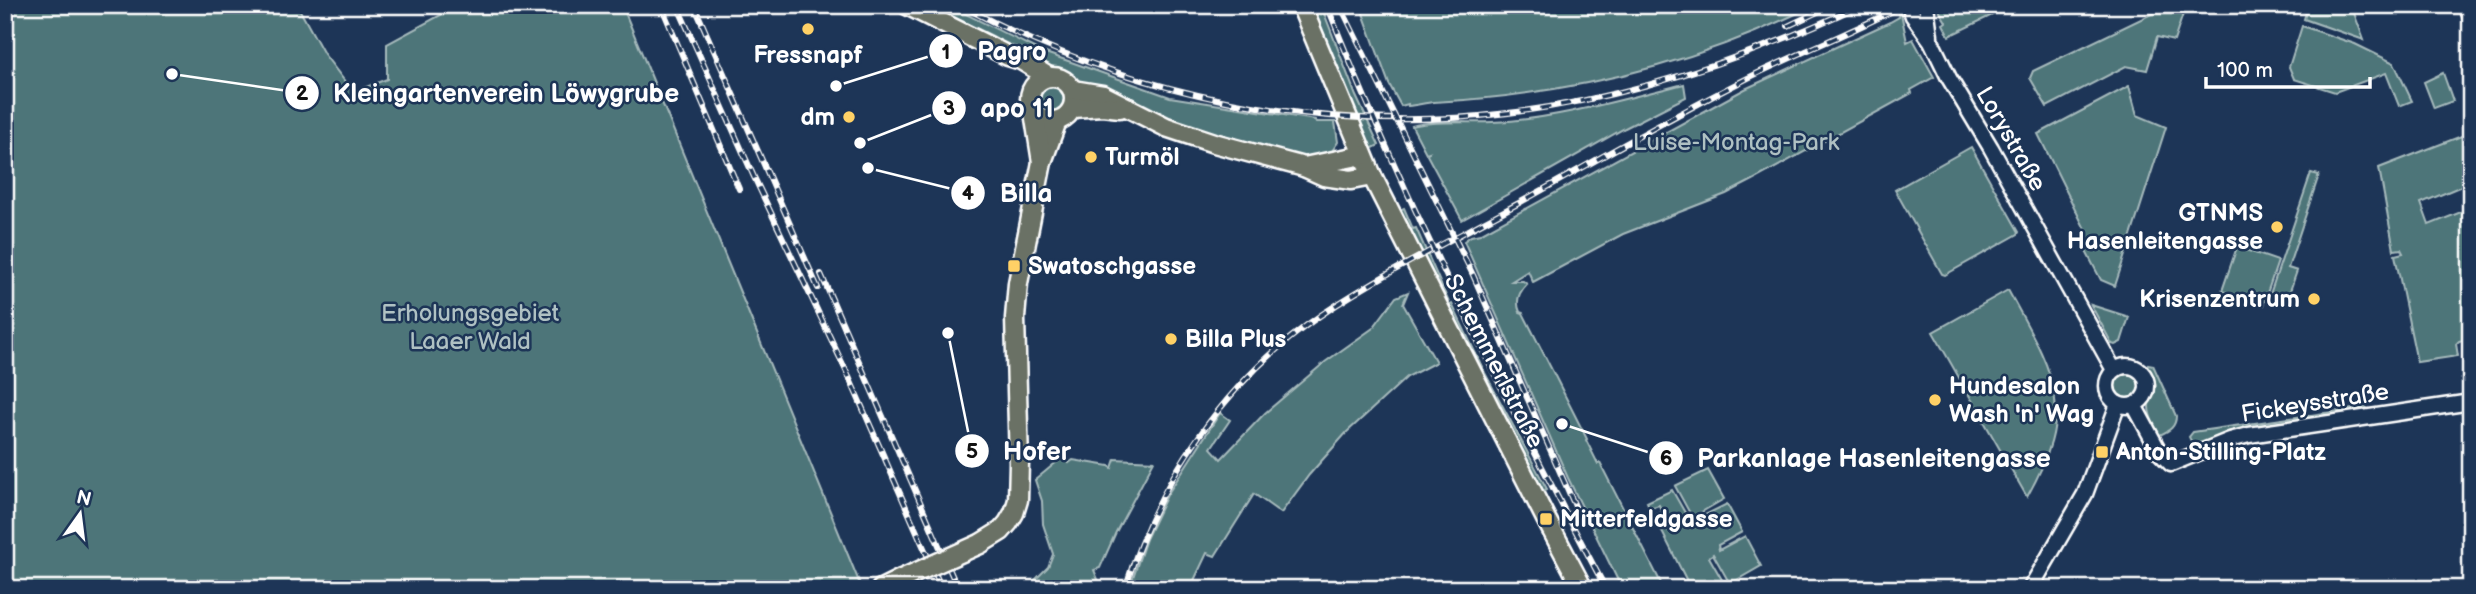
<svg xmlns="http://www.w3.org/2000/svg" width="2476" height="594" font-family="'Balsamiq Sans',sans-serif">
	<rect width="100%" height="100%" fill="#1d3557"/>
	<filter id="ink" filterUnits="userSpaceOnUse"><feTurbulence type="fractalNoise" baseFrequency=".0143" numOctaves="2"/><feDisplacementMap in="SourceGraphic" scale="14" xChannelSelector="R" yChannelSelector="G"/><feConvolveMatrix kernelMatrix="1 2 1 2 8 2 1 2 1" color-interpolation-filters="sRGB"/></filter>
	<g filter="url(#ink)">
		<g fill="#4e7579" stroke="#a6babc" stroke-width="2">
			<polygon points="5,5 268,5 270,8 276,5 297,5 324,54 353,92 387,79 387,44 459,5 622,5 862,589 5,589"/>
			<polygon points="929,5 948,5 1040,51 1170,97 1315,120 1316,122 1335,122 1338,142 1332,151 1334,155 1304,158 1285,153 1212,133 1165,116 1109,91 1075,83 1065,74 1043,70 993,36"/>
			<polygon points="1312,5 1321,5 1356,96 1379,145 1371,149"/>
			<path d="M1360,5h454c-118,60 -248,90 -380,97 -9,1 -17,3 -26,4v-2l-7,2 -12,-22z"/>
			<polygon points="1936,5 2013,5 1949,36 1943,24 1946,22"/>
			<polygon points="2170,5 2186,5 2174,41 2157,37 2147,70 2126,66 2047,107 2030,78 2033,71"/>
			<polygon points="2308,5 2351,5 2364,40 2304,19"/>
			<path d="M1901,13l6,29 6,-3 21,38 -23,13 1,3 -159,87 -27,14 -103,40 -90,48 -5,-11 -16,10h11l4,3c-8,8 -12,17 -7,28l3,1 64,126 -1,1 12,24 2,-1 64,126h-42l-54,-111 -104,-237 7,-5 9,-2 265,-145 145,-67 9,-5 -1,-3z"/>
			<polygon points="2302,26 2355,44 2394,63 2412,101 2399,106 2386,73 2335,92 2294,79 2289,67"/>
			<polygon points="2443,73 2453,101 2434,108 2424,82"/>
			<circle cx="1052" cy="99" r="16"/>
			<path d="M1684,84l2,13 -61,31 -163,92 -35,-65 2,-3 -3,1 -14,-27c17,-6 59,-3 80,-4 60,-2 132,-23 192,-38z"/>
			<polygon points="2129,86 2137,115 2166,127 2115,286 2101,280 2080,240 2085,229 2038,134"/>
			<polygon points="2464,135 2471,151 2471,182 2421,203 2429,225 2471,208 2471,339 2459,341 2456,344 2458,356 2417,362 2395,255 2403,253 2401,249 2394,250 2379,168"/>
			<polygon points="1971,147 2019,232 2018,234 1945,275 1942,274 1895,190"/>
			<polygon points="2311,173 2319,175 2288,268 2297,271 2285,305 2268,300"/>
			<polygon points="1404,208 1413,229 1416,228 1450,305 1452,304 1485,373 1547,489 1541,492 1529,470 1531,468 1399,210"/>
			<polygon points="2237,247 2278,261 2263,305 2222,291"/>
			<path d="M2008,290c46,84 70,117 19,207l-94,-165z"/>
			<polygon points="1408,292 1403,304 1436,362 1407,377 1347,432 1309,475 1281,513 1254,494 1215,556 1207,553 1190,589 1129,589 1146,539 1167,495 1220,413 1230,420 1211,448 1221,459 1265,413 1325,362 1373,328 1396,297"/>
			<polygon points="2091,305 2129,317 2121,342 2115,345 2112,344"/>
			<path d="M2148,364l5,1 23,51c0,12 -8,15 -18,20 -3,-9 -9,-19 -9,-29 0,-20 9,-19 -2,-40z"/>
			<circle cx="2127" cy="385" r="14"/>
			<polygon points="2366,407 2369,411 2230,431 2200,444 2201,446 2195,449 2189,437 2193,432"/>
			<polygon points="1064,456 1069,463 1073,460 1109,466 1112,468 1115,459 1154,461 1116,532 1100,568 1094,570 1102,589 1026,589 1048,567 1053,554 1043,524 1042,501 1035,480"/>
			<polygon points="1708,470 1724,499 1700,513 1701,517 1727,504 1742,532 1718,545 1719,550 1745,536 1761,566 1730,584 1713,554 1709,557 1725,585 1719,589 1691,589 1654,516 1662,512 1659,505 1650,508 1647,502 1672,490 1688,518 1692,517 1675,486"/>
		</g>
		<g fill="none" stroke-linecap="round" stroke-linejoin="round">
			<g stroke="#fff" stroke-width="19">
				<g id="minor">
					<polyline points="1909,5 1913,16 1931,41 1949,78 1991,148 2114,370"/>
					<polyline points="1926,5 1930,36"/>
					<circle cx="2127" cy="386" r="20"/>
					<polyline points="2134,405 2160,453 2171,464 2230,440 2249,435 2471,402"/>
					<polyline points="2030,589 2085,494 2118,404"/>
				</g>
			</g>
			<g stroke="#fff" stroke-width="23">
				<g id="major">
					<polyline points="907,5 1008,56 1021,60 1049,77"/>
					<polyline points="1301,5 1372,176 1546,519 1583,589"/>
					<circle cx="1052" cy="99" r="22"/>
					<polyline points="1073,90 1103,95 1166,127 1214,143 1304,167 1324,176 1351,180 1372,176"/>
					<polyline points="1073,108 1102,106 1120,108"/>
					<polyline points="1042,162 1057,121"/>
					<polyline points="1304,167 1363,155"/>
					<polyline points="980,544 1001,531 1008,523 1014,513 1018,500 1019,463 1015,318 1018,283 1042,162 1034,112"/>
					<polyline points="881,589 899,580"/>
				</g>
			</g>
			<use href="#minor" stroke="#1d3557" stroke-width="14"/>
			<use href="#major" stroke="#6b7165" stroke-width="18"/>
			<polyline stroke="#fff" stroke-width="2" points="2457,5 2471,41"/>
			<g stroke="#fff" stroke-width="6">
				<g id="rail">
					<polyline points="661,5 739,189"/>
					<polyline points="677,5 754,177 849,377 942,589"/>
					<polyline points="694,5 818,288"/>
					<path d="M960,5c167,89 359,131 548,108 122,-15 242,-56 353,-108"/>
					<path d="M1327,5c79,201 178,393 279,584"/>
					<polyline points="1340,5 1473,275 1582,522"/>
					<polyline points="1788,26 1832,5"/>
					<polyline points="821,274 958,589"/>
					<path d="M1125,589c33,-110 101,-209 196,-274 63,-42 132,-76 198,-112 76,-42 150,-85 227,-124 52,-26 107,-47 158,-74"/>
				</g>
			</g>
			<use href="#rail" stroke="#1d3557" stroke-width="3.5" stroke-dasharray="10" stroke-linecap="butt"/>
			<g stroke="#fff" stroke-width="23" stroke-linecap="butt">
				<polyline id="major-bridge" points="899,580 980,544"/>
			</g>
			<use href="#major-bridge" stroke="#6b7165" stroke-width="18"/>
		</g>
	</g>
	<g fill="#ffd166" stroke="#1d3557" stroke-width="2.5">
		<circle cx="808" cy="29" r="7"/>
		<circle cx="849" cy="117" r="7"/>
		<circle cx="1091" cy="157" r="7"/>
		<circle cx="2277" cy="227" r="7"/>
		<rect x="1007" y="259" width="14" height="14" rx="3.5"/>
		<circle cx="2314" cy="299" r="7"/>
		<circle cx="1171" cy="339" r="7"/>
		<circle cx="1935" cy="400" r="7"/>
		<rect x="2095" y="445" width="14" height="14" rx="3.5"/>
		<rect x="1539" y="512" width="14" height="14" rx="3.5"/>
	</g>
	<g text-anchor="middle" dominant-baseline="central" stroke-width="5" stroke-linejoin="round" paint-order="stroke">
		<g font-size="24" font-weight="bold" fill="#fff" stroke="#1d3557" text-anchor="start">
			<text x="808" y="55" text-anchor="middle">Fressnapf</text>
			<text x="835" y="117" text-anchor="end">dm</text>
			<text x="1105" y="157">Turmöl</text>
			<text x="2263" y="213" text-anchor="end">GTNMS<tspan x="2263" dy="28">Hasenleitengasse</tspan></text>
			<text x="1028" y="266">Swatoschgasse</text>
			<text x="2300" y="299" text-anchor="end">Krisenzentrum</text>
			<text x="1185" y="339">Billa Plus</text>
			<text x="1949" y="386">Hundesalon<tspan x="1949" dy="28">Wash 'n' Wag</tspan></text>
			<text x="2116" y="452">Anton-Stilling-Platz</text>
			<text x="1560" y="519">Mitterfeldgasse</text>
		</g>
		<g font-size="24" fill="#fff" stroke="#1d3557">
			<text transform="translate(2011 139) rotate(60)">Lorystraße</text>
			<text transform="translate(1494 361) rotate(63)">Schemmerlstraße</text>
			<text transform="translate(2315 403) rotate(-9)">Fickeysstraße</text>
		</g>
		<g font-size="24" fill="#afc1c3" stroke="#1d3557">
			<text x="1736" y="142">Luise-Montag-Park</text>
			<text x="470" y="313">Erholungsgebiet<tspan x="470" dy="28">Laaer Wald</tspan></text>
		</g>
	</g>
	<path fill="none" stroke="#fff" stroke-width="2.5" d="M836 86L946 51M172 74L302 93M860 143L949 108M868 168L968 193M948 333L972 451M1562 424L1666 458"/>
	<g fill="#fff" stroke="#1d3557" stroke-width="2.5">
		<circle cx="836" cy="86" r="7"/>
		<circle cx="172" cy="74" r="7"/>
		<circle cx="860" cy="143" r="7"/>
		<circle cx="868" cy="168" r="7"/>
		<circle cx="948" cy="333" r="7"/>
		<circle cx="1562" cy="424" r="7"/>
		<circle cx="946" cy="51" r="18"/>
		<circle cx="302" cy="93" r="18"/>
		<circle cx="949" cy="108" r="18"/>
		<circle cx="968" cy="193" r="18"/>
		<circle cx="972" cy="451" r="18"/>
		<circle cx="1666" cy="458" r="18"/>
	</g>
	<g font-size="21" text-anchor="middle" font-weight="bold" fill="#111">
		<text x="946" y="59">1</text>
		<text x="302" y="100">2</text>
		<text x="949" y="115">3</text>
		<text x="968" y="200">4</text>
		<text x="972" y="458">5</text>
		<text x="1666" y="465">6</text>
	</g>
	<g font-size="26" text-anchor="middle" font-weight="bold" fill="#fff" stroke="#1d3557" stroke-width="5" stroke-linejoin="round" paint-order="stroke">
		<text x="1012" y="60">Pagro</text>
		<text x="506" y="102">Kleingartenverein Löwygrube</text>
		<text x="1017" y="117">apo 11</text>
		<text x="1026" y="202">Billa</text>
		<text x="1037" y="460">Hofer</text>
		<text x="1874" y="467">Parkanlage Hasenleitengasse</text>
	</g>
	<rect width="2476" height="594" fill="none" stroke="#1d3557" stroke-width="28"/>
	<rect x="14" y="14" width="2448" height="566" fill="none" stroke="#fff" stroke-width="2.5" filter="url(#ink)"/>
	<g transform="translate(80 514) rotate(14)" stroke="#1d3557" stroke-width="5" paint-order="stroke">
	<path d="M0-5L12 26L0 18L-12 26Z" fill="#ffffff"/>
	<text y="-10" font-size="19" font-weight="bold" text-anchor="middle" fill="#ffffff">N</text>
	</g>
	<path d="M2206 77v10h164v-10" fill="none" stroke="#ffffff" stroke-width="3.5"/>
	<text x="2217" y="77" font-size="21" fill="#ffffff" stroke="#1d3557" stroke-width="5" paint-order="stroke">100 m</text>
</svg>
